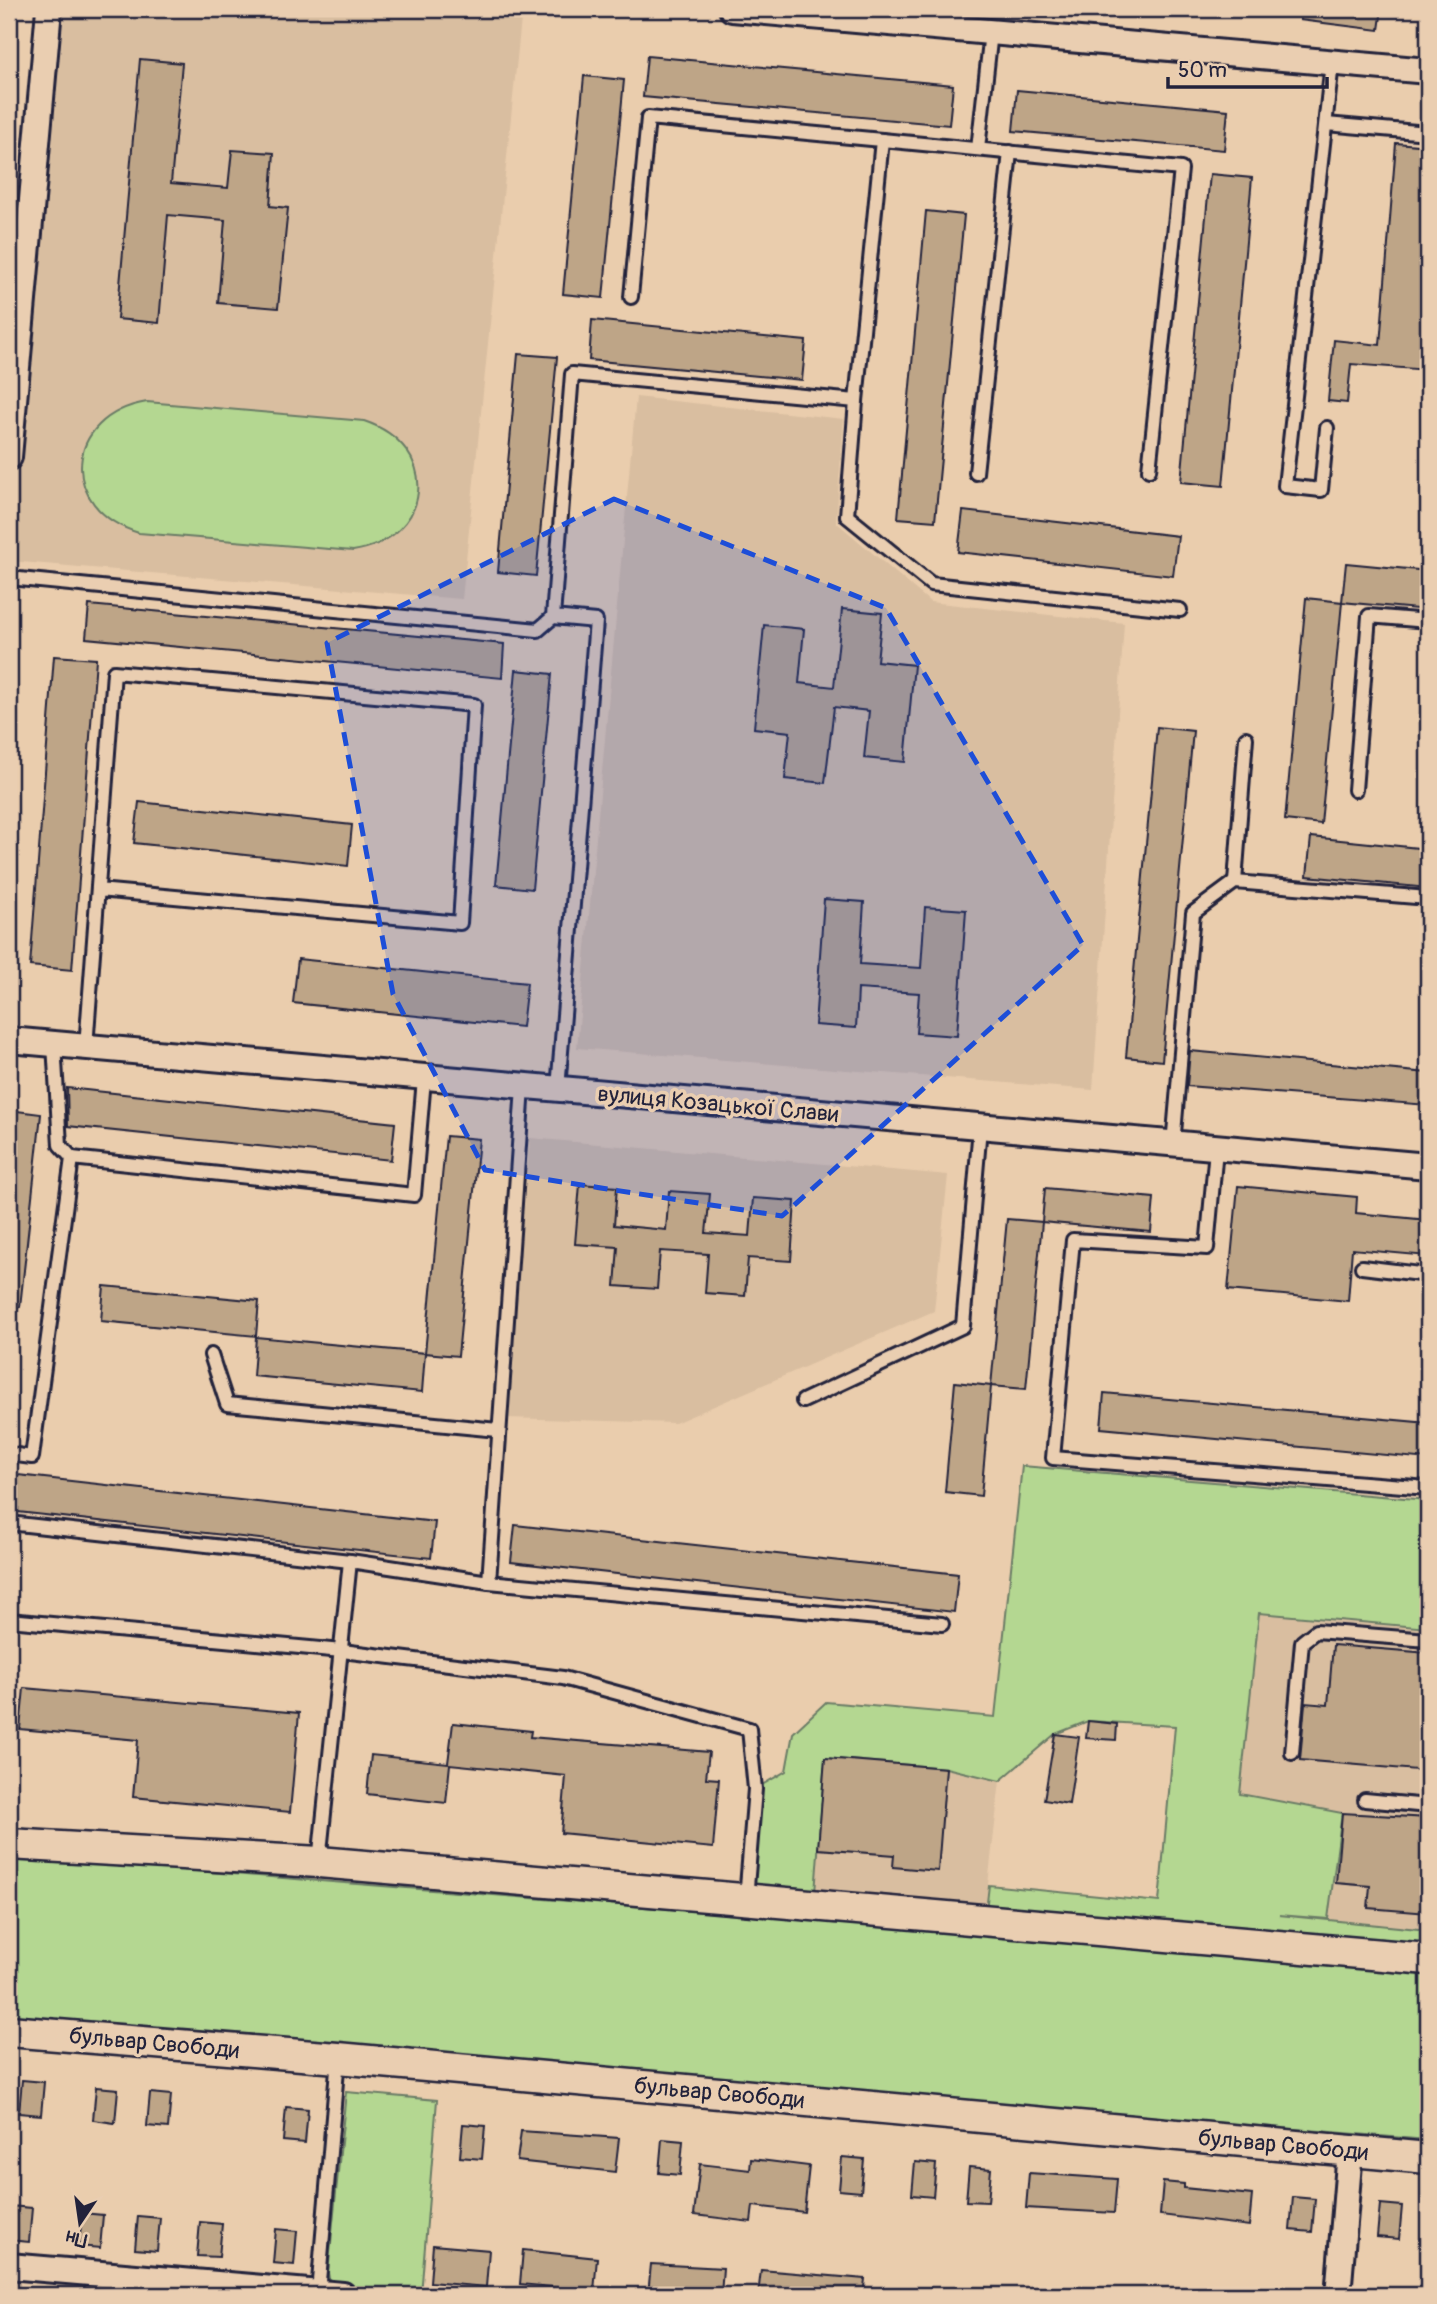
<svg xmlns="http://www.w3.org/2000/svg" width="1437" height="2304" font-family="Pangolin,sans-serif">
	<rect width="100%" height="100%" fill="#eacdad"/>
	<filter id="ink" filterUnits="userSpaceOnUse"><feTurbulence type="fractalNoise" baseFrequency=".0143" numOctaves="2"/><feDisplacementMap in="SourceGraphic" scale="14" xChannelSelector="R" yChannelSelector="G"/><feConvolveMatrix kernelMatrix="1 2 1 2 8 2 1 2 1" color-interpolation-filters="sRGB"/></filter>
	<g filter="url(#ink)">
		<g fill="#d9bea0">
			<polygon points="49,9 522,9 462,599 9,561 9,472"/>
			<polygon points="636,397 844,419 836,522 930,602 1124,623 1093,1090 577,1048"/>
			<polygon points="530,1138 948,1175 934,1311 675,1423 506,1418"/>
			<polygon points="1259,1613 1428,1628 1428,1929 1328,1919 1342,1813 1240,1794"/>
			<polygon points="825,1758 946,1768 1000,1781 984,1919 814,1907"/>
		</g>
		<g fill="#b4d791" stroke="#6b7c66" stroke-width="2">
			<path d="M147,402l217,19c78,26 70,117 -11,130l-214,-18c-81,-24 -76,-117 8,-131z"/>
			<polygon points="1022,1466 1428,1500 1428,1628 1259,1613 1240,1794 1342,1813 1328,1919 1279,1915 1428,1930 1428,1958 985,1919 989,1885 1159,1902 1175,1726 1088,1721 1055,1734 1000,1781 946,1768 825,1758 814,1907 746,1902 755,1789 786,1771 793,1733 826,1702 995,1717"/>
			<polygon points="9,1856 1428,1970 1428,2140 9,2022"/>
			<polygon points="346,2092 437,2100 421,2295 340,2291 330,2284 328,2273"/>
		</g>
		<g fill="#bea587" stroke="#22223b" stroke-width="2">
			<polygon points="1300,9 1382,9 1379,30 1300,20"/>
			<polygon points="647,56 953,85 949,125 643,97"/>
			<polygon points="140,59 182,63 171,183 228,188 232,150 274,153 270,206 288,208 278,308 218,303 225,220 168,215 159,323 117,319"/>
			<polygon points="584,76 624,80 603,298 563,294"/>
			<polygon points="1017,90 1228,110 1224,150 1013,131"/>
			<polygon points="1396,143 1428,146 1428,370 1351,364 1347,403 1328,401 1334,340 1380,345"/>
			<polygon points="1210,174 1252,178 1223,486 1181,482"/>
			<polygon points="926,211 964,215 935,521 898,518"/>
			<polygon points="592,320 806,341 802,380 589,360"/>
			<polygon points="518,354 557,357 536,576 498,572"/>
			<polygon points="963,511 1178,536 1173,576 958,552"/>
			<polygon points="1346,563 1428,571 1428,610 1342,602"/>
			<polygon points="1306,598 1342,602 1321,824 1285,820"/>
			<polygon points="89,605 504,644 502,678 86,638"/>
			<polygon points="842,609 882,613 877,661 914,665 905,762 864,758 869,711 834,707 825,783 785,779 790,732 754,728 764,625 804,629 799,683 834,687"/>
			<polygon points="54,656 96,659 72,970 30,966"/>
			<polygon points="516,670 552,674 532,889 496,885"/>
			<polygon points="1157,727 1193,731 1162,1061 1126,1057"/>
			<polygon points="139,802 352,825 348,866 134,843"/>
			<polygon points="1311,837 1428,849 1428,888 1307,876"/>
			<polygon points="824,899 864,902 860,964 921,968 925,907 966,910 957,1036 916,1033 919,993 858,989 856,1028 815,1025"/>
			<polygon points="298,959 527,983 522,1027 293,1003"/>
			<polygon points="1190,1051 1428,1073 1428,1105 1187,1086"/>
			<polygon points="67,1088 395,1123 391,1160 68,1126"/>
			<polygon points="9,1110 41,1114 20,1307 9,1307"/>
			<polygon points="446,1136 479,1139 458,1356 425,1353"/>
			<polygon points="580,1184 617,1187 614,1225 666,1230 669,1191 710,1194 706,1233 750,1236 753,1198 795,1201 791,1261 748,1258 745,1296 705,1293 708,1254 660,1251 657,1289 615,1286 618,1247 575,1244"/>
			<polygon points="1238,1186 1357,1197 1356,1213 1428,1220 1428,1256 1352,1249 1348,1301 1228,1290"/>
			<polygon points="1045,1188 1154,1198 1151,1232 1042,1222"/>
			<polygon points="1007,1219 1042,1222 1026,1389 991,1386"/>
			<polygon points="104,1286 259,1301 256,1336 101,1321"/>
			<polygon points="256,1337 425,1353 422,1392 253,1376"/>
			<polygon points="955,1382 991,1386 981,1496 945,1492"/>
			<polygon points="1104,1393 1428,1423 1428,1459 1101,1428"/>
			<polygon points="9,1474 435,1522 431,1558 9,1511"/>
			<polygon points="515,1525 958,1574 954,1612 511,1562"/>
			<polygon points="1333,1645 1428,1653 1428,1771 1300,1760 1305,1703 1328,1705"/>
			<polygon points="24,1688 299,1713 290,1812 133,1797 138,1740 20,1729"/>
			<polygon points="1088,1721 1117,1724 1116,1740 1086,1738"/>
			<polygon points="453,1723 531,1731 530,1737 709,1752 706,1778 719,1779 713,1848 561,1833 566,1776 450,1764 446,1803 367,1794 371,1755 448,1763"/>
			<polygon points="1055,1734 1079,1737 1069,1804 1044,1800"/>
			<polygon points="825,1758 946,1768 938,1871 893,1867 894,1855 818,1849"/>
			<polygon points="1342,1813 1428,1818 1428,1913 1368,1908 1370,1886 1336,1883"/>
			<polygon points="22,2080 44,2082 41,2115 19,2113"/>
			<polygon points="96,2087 118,2089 115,2123 93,2120"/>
			<polygon points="150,2093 171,2095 168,2128 147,2126"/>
			<polygon points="286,2107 308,2109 305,2143 283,2141"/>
			<polygon points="463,2124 485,2126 482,2159 460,2157"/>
			<polygon points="521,2131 619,2138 615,2172 517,2161"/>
			<polygon points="662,2139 683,2141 680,2175 659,2173"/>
			<polygon points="842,2157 864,2159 861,2192 839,2190"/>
			<polygon points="751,2159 809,2166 804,2212 753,2206 751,2222 694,2215 700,2164 750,2170"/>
			<polygon points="915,2162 936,2164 933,2197 912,2195"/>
			<polygon points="969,2167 991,2169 988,2202 966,2201"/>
			<polygon points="1029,2173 1117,2179 1114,2213 1026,2208"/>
			<polygon points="1163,2182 1184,2184 1184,2188 1252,2195 1249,2226 1160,2215"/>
			<polygon points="1293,2197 1315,2199 1312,2232 1290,2230"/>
			<polygon points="1380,2204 1402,2206 1399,2239 1377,2237"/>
			<polygon points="10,2206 32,2208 29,2242 9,2240"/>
			<polygon points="82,2213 103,2215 100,2248 79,2246"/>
			<polygon points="138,2216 160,2218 157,2251 135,2249"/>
			<polygon points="200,2222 222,2224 219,2257 197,2256"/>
			<polygon points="276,2229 297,2231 294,2265 273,2263"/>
			<polygon points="433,2245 489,2250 486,2287 430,2282"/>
			<polygon points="523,2250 597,2258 594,2291 520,2284"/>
			<polygon points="651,2264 723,2268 721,2295 648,2295"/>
			<polygon points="761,2270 865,2279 863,2295 758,2295"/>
		</g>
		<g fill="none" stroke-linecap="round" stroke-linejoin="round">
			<g stroke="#22223b" stroke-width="18">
				<g id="service">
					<polyline points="1326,124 1428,133"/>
					<polyline points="882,140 1181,169 1149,470"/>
					<polyline points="978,149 991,32"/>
					<polyline points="631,297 648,118 882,140 856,401"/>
					<polyline points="1327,428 1321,490 1285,486 1332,63"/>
					<polyline points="976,473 1010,152"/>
					<polyline points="9,578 538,630 553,617"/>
					<polyline points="1355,790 1369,616 1428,621"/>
					<polyline points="1235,882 1246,738"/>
					<polyline points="54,1044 60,1145 72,1158"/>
					<polyline points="86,1047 114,672 474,705 460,923 98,890"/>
					<polyline points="523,1087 489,1582 942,1624"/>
					<polyline points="558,1089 596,621 553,617 572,374 856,401 847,516 931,584 1180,610"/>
					<polyline points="1173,1145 1193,913 1235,882 1428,898"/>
					<polyline points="1216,1149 1207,1248 1073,1240 1053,1458 1428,1488"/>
					<polyline points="1362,1267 1428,1275"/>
					<polyline points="211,1355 227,1404 498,1430"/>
					<polyline points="803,1401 963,1326 980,1127"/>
					<polyline points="9,1454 32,1457 72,1158 414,1195 424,1079"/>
					<polyline points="9,1523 350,1561"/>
					<polyline points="9,1620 342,1651 563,1678 749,1729 755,1789 746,1899"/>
					<polyline points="1292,1753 1302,1642 1316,1631 1428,1640"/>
					<polyline points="1365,1800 1428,1806"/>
					<polyline points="319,1862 350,1561 489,1582"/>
					<polyline points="318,2293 338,2058"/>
				</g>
			</g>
			<g stroke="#22223b" stroke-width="30">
				<g id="minor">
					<polyline points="732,9 1428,71"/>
					<polyline points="9,457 49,9"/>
					<polyline points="9,1040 1428,1166"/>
					<polyline points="9,2266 343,2295"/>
					<polyline points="1338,2295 1350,2151"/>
				</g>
			</g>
			<g stroke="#22223b" stroke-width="35">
				<g id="tertiary">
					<polyline points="9,1844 319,1862 1428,1959"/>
					<polyline points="9,2031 338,2058 1428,2158"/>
				</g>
			</g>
			<use href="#service" stroke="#eaceb1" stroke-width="12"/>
			<use href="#minor" stroke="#eaceb1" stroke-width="24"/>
			<use href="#tertiary" stroke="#eaceb1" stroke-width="30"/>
		</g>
	</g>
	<path fill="#1d4ed8" fill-opacity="0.2" stroke="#1d4ed8" stroke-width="5" stroke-dasharray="14 9" stroke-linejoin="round" d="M614,499l272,109 197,337 -301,271 -297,-46 -92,-176 -66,-351z"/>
	<g text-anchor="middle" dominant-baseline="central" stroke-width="7" stroke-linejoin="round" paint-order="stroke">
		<g font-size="23" fill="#22223b" stroke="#eaceb1">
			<text transform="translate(718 1104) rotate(5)">вулиця Козацької Слави</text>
			<text transform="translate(154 2043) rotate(5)">бульвар Свободи</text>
			<text transform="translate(719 2093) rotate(5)">бульвар Свободи</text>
			<text transform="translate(1283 2145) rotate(5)">бульвар Свободи</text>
		</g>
	</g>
	<rect width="1437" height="2304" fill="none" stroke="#eaceb1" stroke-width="35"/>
	<rect x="18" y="18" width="1402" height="2269" fill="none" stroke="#22223b" stroke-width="2.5" filter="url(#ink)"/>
	<g transform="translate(80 2223) rotate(193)" stroke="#eaceb1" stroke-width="5" paint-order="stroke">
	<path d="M0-5L12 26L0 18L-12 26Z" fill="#22223b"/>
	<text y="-10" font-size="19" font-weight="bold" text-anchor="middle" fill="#22223b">Пн</text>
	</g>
	<path d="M1168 77v10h159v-10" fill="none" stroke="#22223b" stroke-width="3.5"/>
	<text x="1178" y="77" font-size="21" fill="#22223b" stroke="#eaceb1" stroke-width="5" paint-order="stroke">50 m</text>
</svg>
